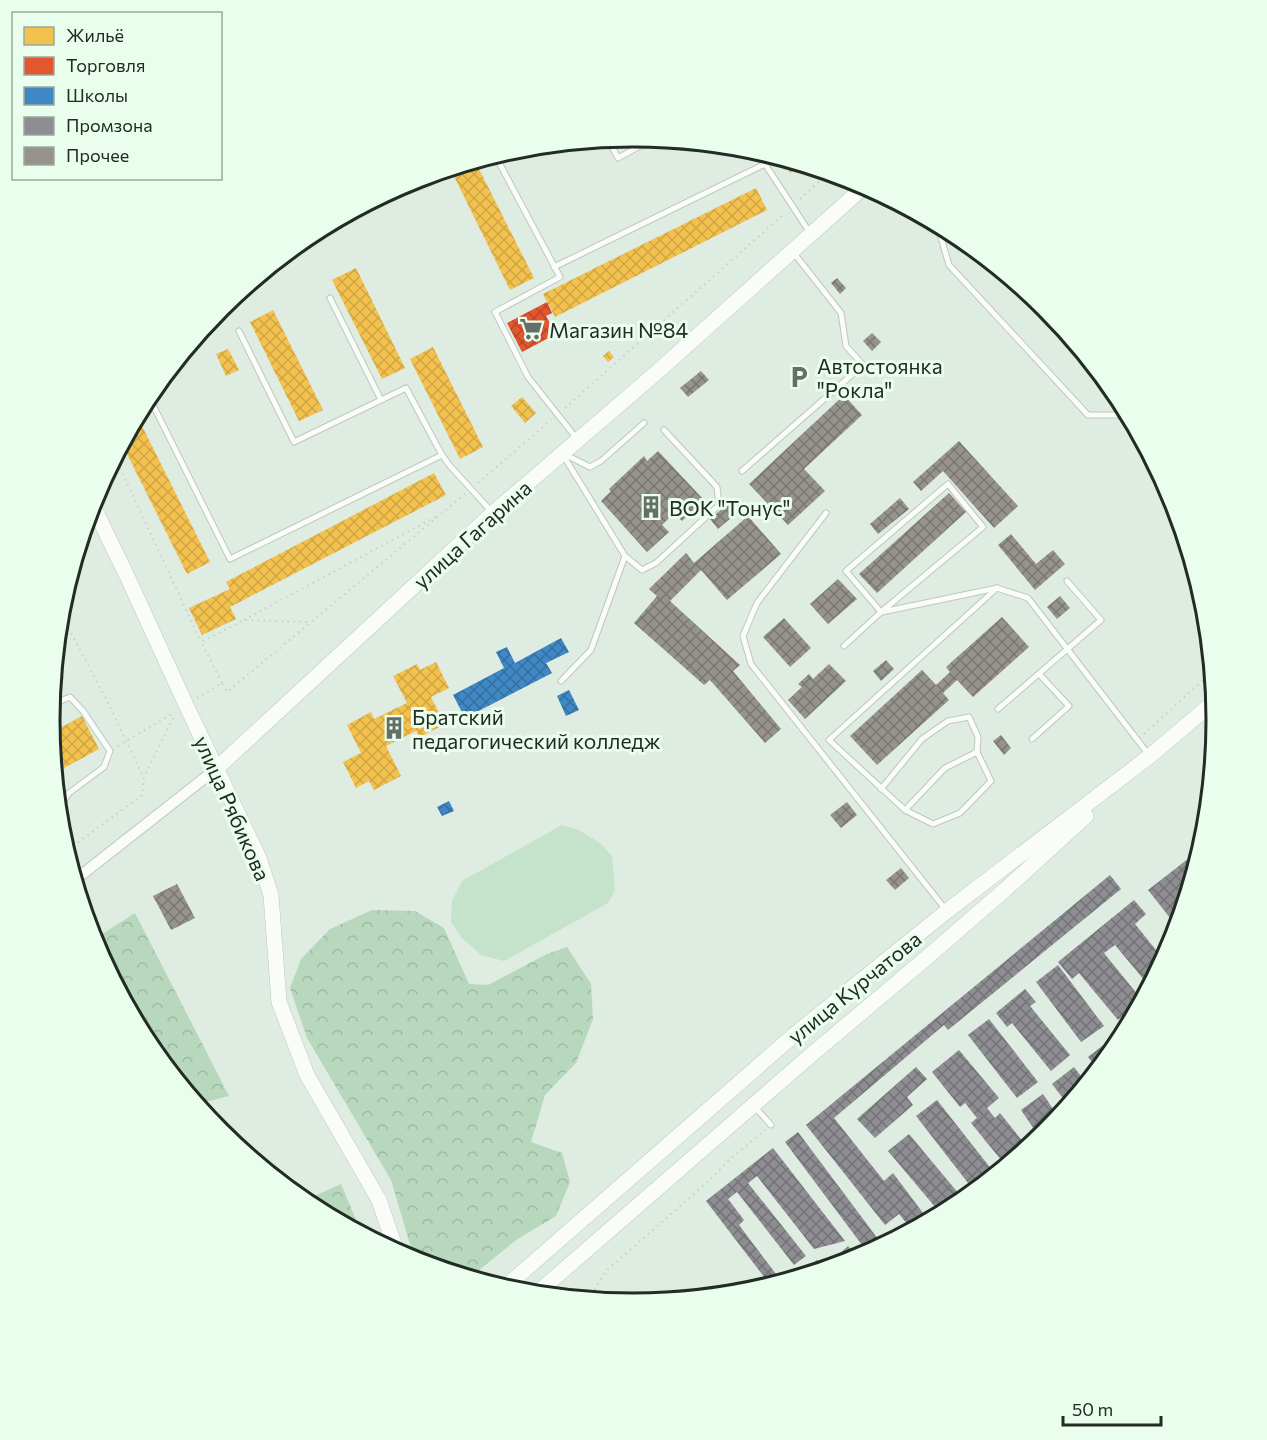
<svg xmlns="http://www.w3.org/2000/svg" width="1267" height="1440" font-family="Commissioner,sans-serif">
	<defs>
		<pattern id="forest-crowns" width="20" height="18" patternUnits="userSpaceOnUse" patternTransform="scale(1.5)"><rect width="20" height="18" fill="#b7d8bd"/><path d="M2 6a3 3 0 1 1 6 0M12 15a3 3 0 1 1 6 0" fill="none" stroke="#9dbaa2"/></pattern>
		<pattern id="homes-cross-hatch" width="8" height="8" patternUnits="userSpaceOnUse" patternTransform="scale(1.5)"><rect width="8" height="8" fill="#f2c14e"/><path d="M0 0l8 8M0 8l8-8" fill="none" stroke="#cfa644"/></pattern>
		<pattern id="shops-cross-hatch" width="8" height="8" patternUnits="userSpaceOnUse" patternTransform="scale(1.5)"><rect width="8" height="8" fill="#e4572e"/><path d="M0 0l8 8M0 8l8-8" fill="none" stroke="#b84827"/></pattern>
		<pattern id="schools-cross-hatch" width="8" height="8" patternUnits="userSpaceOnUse" patternTransform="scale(1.5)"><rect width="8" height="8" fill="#3f88c5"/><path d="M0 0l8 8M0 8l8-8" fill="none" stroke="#346fa0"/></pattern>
		<pattern id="industry-cross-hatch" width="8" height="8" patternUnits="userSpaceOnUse" patternTransform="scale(1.5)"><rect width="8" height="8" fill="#8d8d92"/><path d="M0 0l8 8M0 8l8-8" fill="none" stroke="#737377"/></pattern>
		<pattern id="building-cross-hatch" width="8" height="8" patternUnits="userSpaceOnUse" patternTransform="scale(1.5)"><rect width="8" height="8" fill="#96928c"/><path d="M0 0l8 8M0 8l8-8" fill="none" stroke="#7a7772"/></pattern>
	</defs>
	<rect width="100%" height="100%" fill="#dfece1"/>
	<g fill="url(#forest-crowns)">
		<polygon points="372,910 415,911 444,928 469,984 488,985 547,954 567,947 591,984 593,1019 576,1063 545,1095 531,1142 562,1153 570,1182 556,1216 516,1240 478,1271 465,1276 415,1261 391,1180 307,1038 290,988 301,959 330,929"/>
		<polygon points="135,913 229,1096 197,1104 148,1044 94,943 93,940"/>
		<polygon points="341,1184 362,1234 309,1205 303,1201"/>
	</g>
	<polygon fill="#c4e3ca" points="562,825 579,830 600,843 612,856 615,890 608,903 504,961 481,955 462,938 451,922 452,901 462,881"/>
	<g fill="url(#homes-cross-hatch)">
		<polygon points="783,158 806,165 790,173"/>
		<polygon points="475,161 534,278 510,290 450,168"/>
		<polygon points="756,188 767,210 555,317 543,294"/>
		<polygon points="356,268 405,368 382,379 332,280"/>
		<polygon points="273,310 323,410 299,421 250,322"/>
		<polygon points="433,347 483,447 460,459 410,359"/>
		<polygon points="228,349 239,370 226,376 216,354"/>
		<polygon points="609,351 614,357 608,362 603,356"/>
		<polygon points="522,397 536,413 525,423 511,406"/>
		<polygon points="137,416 210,562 187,574 122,444"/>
		<polygon points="434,473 446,495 230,607 236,619 202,635 189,608 230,589 226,582"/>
		<polygon points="55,661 64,678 53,684 54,673"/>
		<polygon points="436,662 449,688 431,697 445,724 420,737 416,731 386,746 401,776 374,790 369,781 356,788 343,762 361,753 347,725 371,712 374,719 407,703 393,676 417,664 420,670"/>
		<polygon points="82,716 99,749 55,773 51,733"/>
	</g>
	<polygon fill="url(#shops-cross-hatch)" points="547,302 552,313 546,316 556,334 522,352 507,323"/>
	<g fill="url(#schools-cross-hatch)">
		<polygon points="561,638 569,652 546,663 552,673 465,718 453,695 504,668 496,652 507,647 515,663"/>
		<polygon points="569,690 579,710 566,716 557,696"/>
		<polygon points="449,801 454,811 442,816 437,807"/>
	</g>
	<g fill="url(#industry-cross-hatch)">
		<polygon points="1202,848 1191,884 1182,891 1187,897 1178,928 1148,890"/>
		<polygon points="1110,875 1121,889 948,1030 944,1025 834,1118 884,1181 893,1173 929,1221 912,1230 899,1214 885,1225 806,1125"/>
		<polygon points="1134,900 1146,914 1135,924 1164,960 1150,987 1115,945 1104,953 1142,1000 1118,1020 1079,973 1072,979 1058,962"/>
		<polygon points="1058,965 1104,1026 1081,1042 1036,982"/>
		<polygon points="1025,989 1036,1002 1030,1006 1070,1055 1051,1071 1012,1023 1007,1027 996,1013"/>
		<polygon points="989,1019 1038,1082 1017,1098 968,1035"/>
		<polygon points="1110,1040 1116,1048 1098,1070 1088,1057"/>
		<polygon points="959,1050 999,1098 987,1108 995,1118 1000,1113 1028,1148 1006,1166 971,1123 977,1118 965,1103 960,1107 932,1072"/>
		<polygon points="916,1067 927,1079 907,1097 913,1105 875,1138 857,1119"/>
		<polygon points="1074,1067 1087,1084 1069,1106 1052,1084"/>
		<polygon points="1043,1094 1059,1118 1046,1133 1040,1138 1021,1110"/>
		<polygon points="937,1100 996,1175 975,1192 916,1116"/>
		<polygon points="798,1132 878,1239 865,1249 785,1142"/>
		<polygon points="909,1134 964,1200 958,1206 941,1214 888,1151"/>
		<polygon points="773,1148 845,1241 814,1249 757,1176 748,1183 806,1256 794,1265 737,1192 728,1199 744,1220 739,1225 782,1282 771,1286 706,1201"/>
		<polygon points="848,1246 859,1259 843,1264 837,1256"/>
		<polygon points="817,1260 824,1270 803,1276 801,1273"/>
	</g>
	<g fill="url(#building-cross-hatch)">
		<polygon points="837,278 846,288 840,294 831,283"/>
		<polygon points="1023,287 1042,304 1038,307 1022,288"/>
		<polygon points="872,333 881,342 872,351 863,341"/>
		<polygon points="701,371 709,380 688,397 680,388"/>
		<polygon points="844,395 862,415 804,469 825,491 788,525 749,484"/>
		<polygon points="959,441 1018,506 994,528 943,471 921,491 913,482"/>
		<polygon points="658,451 704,500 682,521 674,513 662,525 669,532 647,552 601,501 611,491 609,489 644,456 647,461"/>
		<polygon points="949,493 966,512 877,593 859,574"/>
		<polygon points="900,498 909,509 878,534 870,524"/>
		<polygon points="729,503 737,513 718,529 710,519"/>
		<polygon points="748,516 781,554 727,600 701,570 670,601 740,665 733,671 781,729 765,743 710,680 704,685 634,623 657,596 649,589 686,553 694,563"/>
		<polygon points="1011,534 1036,564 1053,550 1065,564 1035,590 998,545"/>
		<polygon points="838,579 857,599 828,624 810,604"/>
		<polygon points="1060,596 1070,608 1057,619 1047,607"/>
		<polygon points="1002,617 1029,647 973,697 957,680 943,693 949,700 877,765 850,736 922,670 936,685 950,672 946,667"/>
		<polygon points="784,618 811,648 790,667 763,637"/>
		<polygon points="886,660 894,669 881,681 873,671"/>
		<polygon points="829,664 846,681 805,719 788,700 802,687 798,684 809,674 813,679"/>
		<polygon points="1001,735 1011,748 1004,755 993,741"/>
		<polygon points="847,802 857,815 841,828 830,815"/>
		<polygon points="901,868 909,878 895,890 886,880"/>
		<polygon points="177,884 195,918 171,930 153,896"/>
	</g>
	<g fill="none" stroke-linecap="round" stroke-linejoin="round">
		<g stroke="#bec7c0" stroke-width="7">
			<g id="lane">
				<polyline points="608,139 618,158 655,138"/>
				<polyline points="757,150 765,164"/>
				<polyline points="495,155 560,277 495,312 528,377 577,439"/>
				<polyline points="943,226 940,234 949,265 1088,415 1117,415 1128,412"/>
				<polyline points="554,267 765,164 810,233"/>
				<polyline points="330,298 381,400"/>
				<polyline points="239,331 294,442 406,388 442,455"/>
				<polyline points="148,395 230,559 442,455 450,466 492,512"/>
				<polyline points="564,454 590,467 601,461 644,423"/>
				<polyline points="563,455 625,556 642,570 656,563 719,505 717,487 664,430"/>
				<polyline points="742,471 863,365 846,346 841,313 793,252"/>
				<polyline points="826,513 757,603 743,636 751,664 946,910"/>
				<polyline points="882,612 997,588 1028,598 1149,755"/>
				<polyline points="844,646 881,612 983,527 948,484 846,571 881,612"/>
				<polyline points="561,681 591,650 625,556"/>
				<polyline points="51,705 70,697 83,711 110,751 104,767 69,793 58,810"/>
				<polyline points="998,709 1101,620 1067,581"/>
				<polyline points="1032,739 1069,706 1039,674"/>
				<polyline points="881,789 922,739 948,721 969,717 978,737 977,752"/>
				<polyline points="905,810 945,768 977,752 991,781 960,813 933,824 905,810 829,740 997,588"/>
				<polyline points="65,849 75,879"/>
				<polyline points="754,1106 771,1125"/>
			</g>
		</g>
		<g stroke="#bec7c0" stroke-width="12">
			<polyline id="street" points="75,880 216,769"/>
		</g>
		<g stroke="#bec7c0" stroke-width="16">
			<g id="secondary">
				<polyline points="92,504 127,576 186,705 259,858 271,895 279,1002 307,1075 379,1200 397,1253"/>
				<polyline points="216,769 493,513 656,373 866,185"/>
				<polyline points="504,1288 794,1035 947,911 1150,756 1216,700"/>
				<polyline points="536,1294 811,1055 924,960 1007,888 1086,816"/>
			</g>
		</g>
		<g stroke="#c9cecb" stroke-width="2" stroke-dasharray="1.5 4.5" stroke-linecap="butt">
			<polyline points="800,199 830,172"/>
			<polyline points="565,408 785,213"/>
			<polyline points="115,457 201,642"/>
			<polyline points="478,483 551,420"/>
			<polyline points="60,612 107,701 143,776"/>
			<polyline points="244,620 437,516"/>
			<polyline points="222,683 201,642 244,620 308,622"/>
			<polyline points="197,698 222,683 227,692 465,494"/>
			<polyline points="1144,734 1213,671"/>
			<polyline points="118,746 175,712"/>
			<polyline points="73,846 142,795 144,777 175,714"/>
			<polyline points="588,1300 606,1271 710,1180 729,1160 765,1130"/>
		</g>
		<use href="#lane" stroke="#fafcfa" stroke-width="5"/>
		<use href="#street" stroke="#fafcfa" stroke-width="10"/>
		<use href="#secondary" stroke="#fafcfa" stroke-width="15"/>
	</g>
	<defs>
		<g id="supermarket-bare" transform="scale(1.8)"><path d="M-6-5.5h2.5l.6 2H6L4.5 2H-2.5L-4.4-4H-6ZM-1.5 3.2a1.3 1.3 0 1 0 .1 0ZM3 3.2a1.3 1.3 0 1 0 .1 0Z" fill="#646f66" stroke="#eafeed" stroke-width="2.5" paint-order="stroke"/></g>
		<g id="parking-bare" transform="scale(1.8)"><path d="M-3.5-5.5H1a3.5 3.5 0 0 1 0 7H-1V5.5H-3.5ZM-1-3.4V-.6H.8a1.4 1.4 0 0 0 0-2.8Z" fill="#646f66" stroke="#eafeed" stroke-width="2.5" paint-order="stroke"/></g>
		<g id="building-bare" transform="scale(1.8)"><path d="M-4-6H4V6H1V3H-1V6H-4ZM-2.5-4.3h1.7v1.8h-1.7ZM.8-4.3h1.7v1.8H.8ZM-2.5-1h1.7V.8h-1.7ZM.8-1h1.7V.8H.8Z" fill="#646f66" stroke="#eafeed" stroke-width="2.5" paint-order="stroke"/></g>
	</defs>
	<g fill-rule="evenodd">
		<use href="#supermarket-bare" x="531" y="329"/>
		<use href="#parking-bare" x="799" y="377"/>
		<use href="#building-bare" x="651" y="507"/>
		<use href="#building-bare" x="394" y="728"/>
	</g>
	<g text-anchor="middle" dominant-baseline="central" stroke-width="6" stroke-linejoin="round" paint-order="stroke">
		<g font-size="21" fill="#222b24" stroke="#eafeed" text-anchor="start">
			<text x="549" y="329">Магазин №84</text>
			<text x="817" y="365">Автостоянка<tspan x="817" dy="24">"Рокла"</tspan></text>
			<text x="669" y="507">ВОК "Тонус"</text>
			<text x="412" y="716">Братский<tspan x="412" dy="24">педагогический колледж</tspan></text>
		</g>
		<g font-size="21" fill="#222b24" stroke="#eafeed">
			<text transform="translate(472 534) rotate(-42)">улица Гагарина</text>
			<text transform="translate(233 808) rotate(66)">улица Рябикова</text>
			<text transform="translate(854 987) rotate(-39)">улица Курчатова</text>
		</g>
	</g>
	<path d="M0 0H1267V1440H0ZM60 720a573 573 0 1 1 1146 0a573 573 0 1 1-1146 0Z" fill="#eafeed" fill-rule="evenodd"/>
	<path fill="none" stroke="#222b24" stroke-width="3" d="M60 720a573 573 0 1 1 1146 0a573 573 0 1 1-1146 0Z"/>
	<rect x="12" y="12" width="210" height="168" fill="#eafeed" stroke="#9aaa9d" stroke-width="1.5"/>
	<rect x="24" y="27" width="30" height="18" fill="#f2c14e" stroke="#9aaa9d" stroke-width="1.5"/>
	<text x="66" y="42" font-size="18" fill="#222b24">Жильё</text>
	<rect x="24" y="57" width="30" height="18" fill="#e4572e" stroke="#9aaa9d" stroke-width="1.5"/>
	<text x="66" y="72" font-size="18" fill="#222b24">Торговля</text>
	<rect x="24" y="87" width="30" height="18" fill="#3f88c5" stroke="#9aaa9d" stroke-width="1.5"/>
	<text x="66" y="102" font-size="18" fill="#222b24">Школы</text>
	<rect x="24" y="117" width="30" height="18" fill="#8d8d92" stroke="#9aaa9d" stroke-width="1.5"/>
	<text x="66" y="132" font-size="18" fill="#222b24">Промзона</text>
	<rect x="24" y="147" width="30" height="18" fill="#96928c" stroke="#9aaa9d" stroke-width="1.5"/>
	<text x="66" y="162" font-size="18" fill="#222b24">Прочее</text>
	<path d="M1063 1416v9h98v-9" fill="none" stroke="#222b24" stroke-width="3"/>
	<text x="1072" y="1416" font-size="18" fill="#222b24" stroke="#eafeed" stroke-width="4.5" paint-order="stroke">50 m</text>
</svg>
